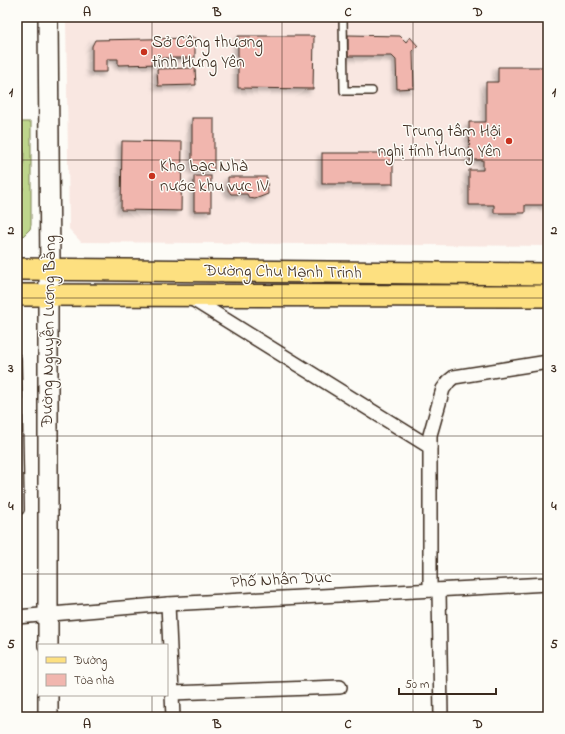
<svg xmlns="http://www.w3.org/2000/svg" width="565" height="734" font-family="'Indie Flower',sans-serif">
	<defs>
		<filter id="shadow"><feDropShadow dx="-3.5" dy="3.5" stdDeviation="2" flood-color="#0004"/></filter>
	</defs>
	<rect width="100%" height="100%" fill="#fdfcf7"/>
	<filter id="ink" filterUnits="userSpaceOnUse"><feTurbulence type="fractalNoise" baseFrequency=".025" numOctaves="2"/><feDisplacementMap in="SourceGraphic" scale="8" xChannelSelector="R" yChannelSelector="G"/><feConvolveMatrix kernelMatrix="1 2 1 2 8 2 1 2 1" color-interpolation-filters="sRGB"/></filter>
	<g filter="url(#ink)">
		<polygon fill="#f9e7e1" points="66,17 433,17 441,20 548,22 548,246 81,242 69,229"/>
		<polygon fill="#bed58c" stroke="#7c8055" points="17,122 31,122 31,225 30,229 22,237 17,237 17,205 23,189 24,152 21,139 17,135"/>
		<g fill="#f1b6ae" stroke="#3b2a1e" filter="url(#shadow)">
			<polygon points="348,35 400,36 406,42 410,37 418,46 413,51 414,88 397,89 396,60 392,56 348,56"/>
			<polygon points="238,36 314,36 313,89 238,88"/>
			<polygon points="195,38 195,58 161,58 161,64 118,65 118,59 107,59 107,72 92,72 92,46 95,40"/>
			<polygon points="498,67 548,67 548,205 525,205 525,213 494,213 494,205 469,205 469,170 483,170 483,160 470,160 469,122 486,122 486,82 498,82"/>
			<polygon points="195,68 196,85 158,86 157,69"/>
			<rect x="192" y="118" width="22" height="52"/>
			<polygon points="122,141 182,142 181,211 121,210"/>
			<rect x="322" y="153" width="71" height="31"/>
			<rect x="194" y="176" width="17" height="35"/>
			<polygon points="228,177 267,177 268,194 255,199 249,198 247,194 231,194 228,190"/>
			<polygon points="17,516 19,553 17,553"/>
		</g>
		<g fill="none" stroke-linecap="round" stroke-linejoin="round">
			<g stroke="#3b2a1e" stroke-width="10">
				<g id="lane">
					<polyline points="343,17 344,91 372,91"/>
					<polyline points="17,358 20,510 17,510"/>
				</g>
			</g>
			<g stroke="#3b2a1e" stroke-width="16">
				<g id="street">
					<polyline points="189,297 430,447"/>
					<polyline points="430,590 430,435 443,389 449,381 454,377 548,362"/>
					<polyline points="439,590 441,717"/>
					<polyline points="168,604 173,717"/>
					<polyline points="17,617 168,604 548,584"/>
					<polyline points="172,693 340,687"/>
				</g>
			</g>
			<g stroke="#3b2a1e" stroke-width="22">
				<g id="secondary">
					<polyline points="48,645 48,295 50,269 48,17"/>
					<polyline points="48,695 48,717"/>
				</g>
			</g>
			<g stroke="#3b2a1e" stroke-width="24">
				<g id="primary">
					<polyline points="17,269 548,274"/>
					<polyline points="17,295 548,296"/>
				</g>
			</g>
			<use href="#lane" stroke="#fdfcf7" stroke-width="7"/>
			<use href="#street" stroke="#fdfcf7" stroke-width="13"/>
			<use href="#secondary" stroke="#fdfcf7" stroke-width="19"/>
			<use href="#primary" stroke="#fde080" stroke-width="21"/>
		</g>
	</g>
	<path fill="none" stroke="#3b2a1e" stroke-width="1" stroke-opacity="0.55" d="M152,17v628M282,17v700M413,17v700M17,160h531M17,298h531M17,436h531M17,574h531M152,695v22"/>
	<g fill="#c8321e" stroke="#fdfcf7" stroke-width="1.5">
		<circle cx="144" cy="52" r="4"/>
		<circle cx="509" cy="141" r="4"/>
		<circle cx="152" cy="176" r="4"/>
	</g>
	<g text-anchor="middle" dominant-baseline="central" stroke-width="3" stroke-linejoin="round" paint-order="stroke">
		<g font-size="17" fill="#3b2a1e" stroke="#fdfcf7" text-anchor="start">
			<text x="152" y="42">Sở Công thương<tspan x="152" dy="20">tỉnh Hưng Yên</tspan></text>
			<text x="501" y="131" text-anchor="end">Trung tâm Hội<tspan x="501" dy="20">nghị tỉnh Hưng Yên</tspan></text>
			<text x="160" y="166">Kho bạc Nhà<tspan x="160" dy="20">nước khu vực IV</tspan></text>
		</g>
		<g font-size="17" fill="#3b2a1e" stroke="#fdfcf7">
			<text transform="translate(283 272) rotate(1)">Đường Chu Mạnh Trinh</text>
			<text transform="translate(49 331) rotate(-89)">Đường Nguyễn Lương Bằng</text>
			<text transform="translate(281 580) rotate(-3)">Phố Nhân Dục</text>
		</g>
	</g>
	<rect width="565" height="734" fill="none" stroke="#fdfcf7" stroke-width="44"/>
	<rect x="38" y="644" width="130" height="52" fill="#fdfcf7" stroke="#afa8a0"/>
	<rect x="46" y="657" width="20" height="6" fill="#fde080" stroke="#afa8a0"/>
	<text x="74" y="664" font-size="12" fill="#3b2a1e">Đường</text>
	<rect x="46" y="674" width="20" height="12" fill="#f1b6ae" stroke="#afa8a0"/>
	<text x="74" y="684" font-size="12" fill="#3b2a1e">Tòa nhà</text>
	<path d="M399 688v6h97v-6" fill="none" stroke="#3b2a1e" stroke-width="2"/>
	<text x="405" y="688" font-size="12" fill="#3b2a1e" stroke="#fdfcf7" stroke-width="3" paint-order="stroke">50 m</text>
	<rect x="22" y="22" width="521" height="690" fill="none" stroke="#3b2a1e" stroke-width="1.5"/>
	<g font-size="13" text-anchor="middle" font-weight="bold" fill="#3b2a1e">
		<text x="87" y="16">A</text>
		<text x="217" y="16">B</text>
		<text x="348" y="16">C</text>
		<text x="478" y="16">D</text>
		<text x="11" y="96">1</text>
		<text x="554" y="96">1</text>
		<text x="11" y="234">2</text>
		<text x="554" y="234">2</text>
		<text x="11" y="372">3</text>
		<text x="554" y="372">3</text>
		<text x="11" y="510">4</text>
		<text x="554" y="510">4</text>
		<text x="11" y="648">5</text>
		<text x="554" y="648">5</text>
		<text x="87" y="728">A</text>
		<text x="217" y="728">B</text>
		<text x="348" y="728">C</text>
		<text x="478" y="728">D</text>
	</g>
</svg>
